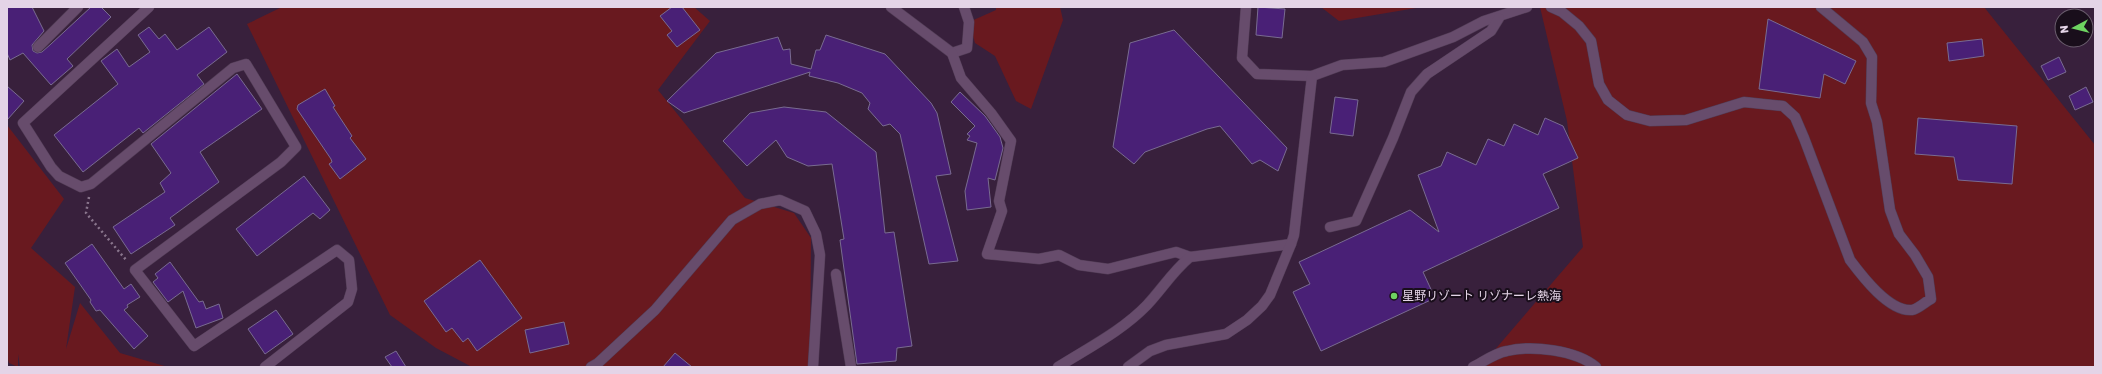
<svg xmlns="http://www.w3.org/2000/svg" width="2102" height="374" font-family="Rubik,'Noto Sans JP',sans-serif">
	<rect width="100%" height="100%" fill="#38203c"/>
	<g fill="#69191f">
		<polygon points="282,7 694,7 710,21 658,90 745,198 794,213 811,238 810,367 472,367 436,348 390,315 247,24"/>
		<polygon points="996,7 1060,7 1063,20 1031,109 1016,101 995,56 975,43 969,22 996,10"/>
		<polygon points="1321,7 1422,7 1339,21"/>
		<polygon points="1540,7 1984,7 2095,145 2095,367 1480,367 1583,247 1567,121"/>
		<polygon points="7,125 64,199 31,248 75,287 66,349 80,303 120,353 168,367 20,367 18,354 18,367 9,363 7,356"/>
	</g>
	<g fill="#492076" stroke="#796b91">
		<polygon points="7,7 32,7 44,31 32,45 33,51 37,53 42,52 51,44 91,7 101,7 111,17 67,59 73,66 51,85 23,53 10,60 7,53"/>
		<polygon points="672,7 682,7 700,30 677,47 667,35 672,31 660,16"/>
		<polygon points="1258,7 1285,9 1282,38 1256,35"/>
		<polygon points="1768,19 1856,61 1845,84 1824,74 1820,98 1759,89"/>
		<polygon points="149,27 159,39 165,34 177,50 209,27 227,52 197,75 204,84 143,133 139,128 83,172 54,135 118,84 101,61 117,49 129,67 150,52 138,35"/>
		<polygon points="1174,30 1287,148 1278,171 1260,160 1252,164 1220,126 1207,129 1145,152 1134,164 1113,147 1130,43"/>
		<polygon points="826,35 885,54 931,103 937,113 951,174 936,176 958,261 929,264 900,134 890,124 883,126 868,109 870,103 862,93 838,83 809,76 810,72 684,113 667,101 716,53 778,37 783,50 790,49 791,64 811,69 816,50 820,50"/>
		<polygon points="1982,39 1984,56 1949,61 1947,43"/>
		<polygon points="2059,57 2066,72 2048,80 2041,66"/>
		<polygon points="237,74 262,109 200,152 219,182 170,218 175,225 131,254 113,227 165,192 160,183 171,173 151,144"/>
		<polygon points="7,86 24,101 7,120"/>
		<polygon points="2086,87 2093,102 2075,110 2069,96"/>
		<polygon points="325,89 335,106 333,107 352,136 350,138 366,159 340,179 329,164 332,162 331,159 297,109 298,105"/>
		<polygon points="960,92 985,116 1000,137 1003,148 995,180 988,178 991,207 967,210 965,191 977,143 967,140 970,136 967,134 975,126 951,102"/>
		<polygon points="1335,97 1358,100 1353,136 1330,133"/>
		<polygon points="784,107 826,112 876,152 885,233 894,232 912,346 897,348 896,361 857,364 840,240 844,239 832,164 808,166 787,157 776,140 747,166 723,141 750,113"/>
		<polygon points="1545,118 1563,126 1578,158 1543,174 1559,208 1423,272 1435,298 1321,351 1293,292 1310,284 1299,262 1410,210 1439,232 1418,175 1441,166 1447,152 1476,165 1488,139 1504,146 1514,124 1538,135"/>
		<polygon points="1918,118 2017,126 2012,184 1958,180 1954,157 1915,154"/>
		<polygon points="304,176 330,210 320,219 313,213 257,256 236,229"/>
		<polygon points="92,244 124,289 131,284 140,297 127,305 128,307 124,310 148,336 134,349 100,310 96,311 90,302 91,300 65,263"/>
		<polygon points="480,260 522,318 477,351 468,338 463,342 452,328 446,332 424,301"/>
		<polygon points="170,262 199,302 203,301 206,309 219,304 223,318 196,328 183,291 168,302 153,282 158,278 155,274"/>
		<polygon points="276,310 293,334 265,354 248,329"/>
		<polygon points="564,322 569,344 530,353 525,330"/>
		<polygon points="396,351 406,367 392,367 385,357"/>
		<polygon points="675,353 692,367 663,367"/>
	</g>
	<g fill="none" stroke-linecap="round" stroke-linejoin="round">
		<g stroke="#523d56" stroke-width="11">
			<g id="minor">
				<polyline points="149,7 23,123 51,167 59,176 81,187 91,184 233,68 246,64 296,147 281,162 135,270 194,346 337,250 349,260 352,289 348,302 265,367"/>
				<polyline points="891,7 952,53 967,48 969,22 964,7"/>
				<polyline points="1246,7 1242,58 1257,74 1312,76 1342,65 1384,62 1453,37 1484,21 1527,7"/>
				<path d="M1551,7l11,5 17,14 12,15 8,43 9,16 19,15 23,6 36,-1 58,-18 39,4 12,11 9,21 46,122c12,16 39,52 62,50 6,-1 13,-8 19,-11l-3,-22 -13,-22 -16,-21 -9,-24 -13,-88 -6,-19 1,-46 -9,-15 -42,-35"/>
				<polyline points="38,47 78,7"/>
				<polyline points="952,53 961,78 991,113 1011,141 999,201 1002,211 987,254 1039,259 1059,255 1079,265 1108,269 1176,252 1190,257"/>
				<polyline points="1330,227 1356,221 1393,138 1411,92 1427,74 1491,31 1499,18"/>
				<polyline points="836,274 851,367"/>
				<polyline points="591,367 598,363 655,310 732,220 760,204 780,200 805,211 816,234 820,255 813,367"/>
				<path d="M1058,367c30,-19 64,-36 89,-62 15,-16 26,-34 43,-48l101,-13 3,-9 18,-159"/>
				<polyline points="1128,367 1150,351 1166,345 1226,334 1247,320 1262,306 1270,295 1291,244"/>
				<path d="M1473,367c10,-5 22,-14 34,-16 25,-6 69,-1 89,16"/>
			</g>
		</g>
		<polyline stroke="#8a768d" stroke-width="2.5" stroke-dasharray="2 3" stroke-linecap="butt" points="89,197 86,213 127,261"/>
		<use href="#minor" stroke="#674c6c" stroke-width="10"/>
	</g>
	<circle fill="#6ed361" stroke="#190e1b" stroke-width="1.5" cx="1394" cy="296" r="4"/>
	<g text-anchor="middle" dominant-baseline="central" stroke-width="4" stroke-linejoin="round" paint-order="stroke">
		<g font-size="12" fill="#e4d4e7" stroke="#190e1b" text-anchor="start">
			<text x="1402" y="296">星野リゾート リゾナーレ熱海</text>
		</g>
	</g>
	<rect width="2102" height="374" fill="none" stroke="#e4d4e7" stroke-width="16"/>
	<g transform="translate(2074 28) rotate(263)"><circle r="19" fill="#190e1b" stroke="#6a5d6d"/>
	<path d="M0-3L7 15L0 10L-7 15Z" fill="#6ed361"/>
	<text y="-6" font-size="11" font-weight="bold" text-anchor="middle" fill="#e4d4e7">N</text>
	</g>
</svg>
